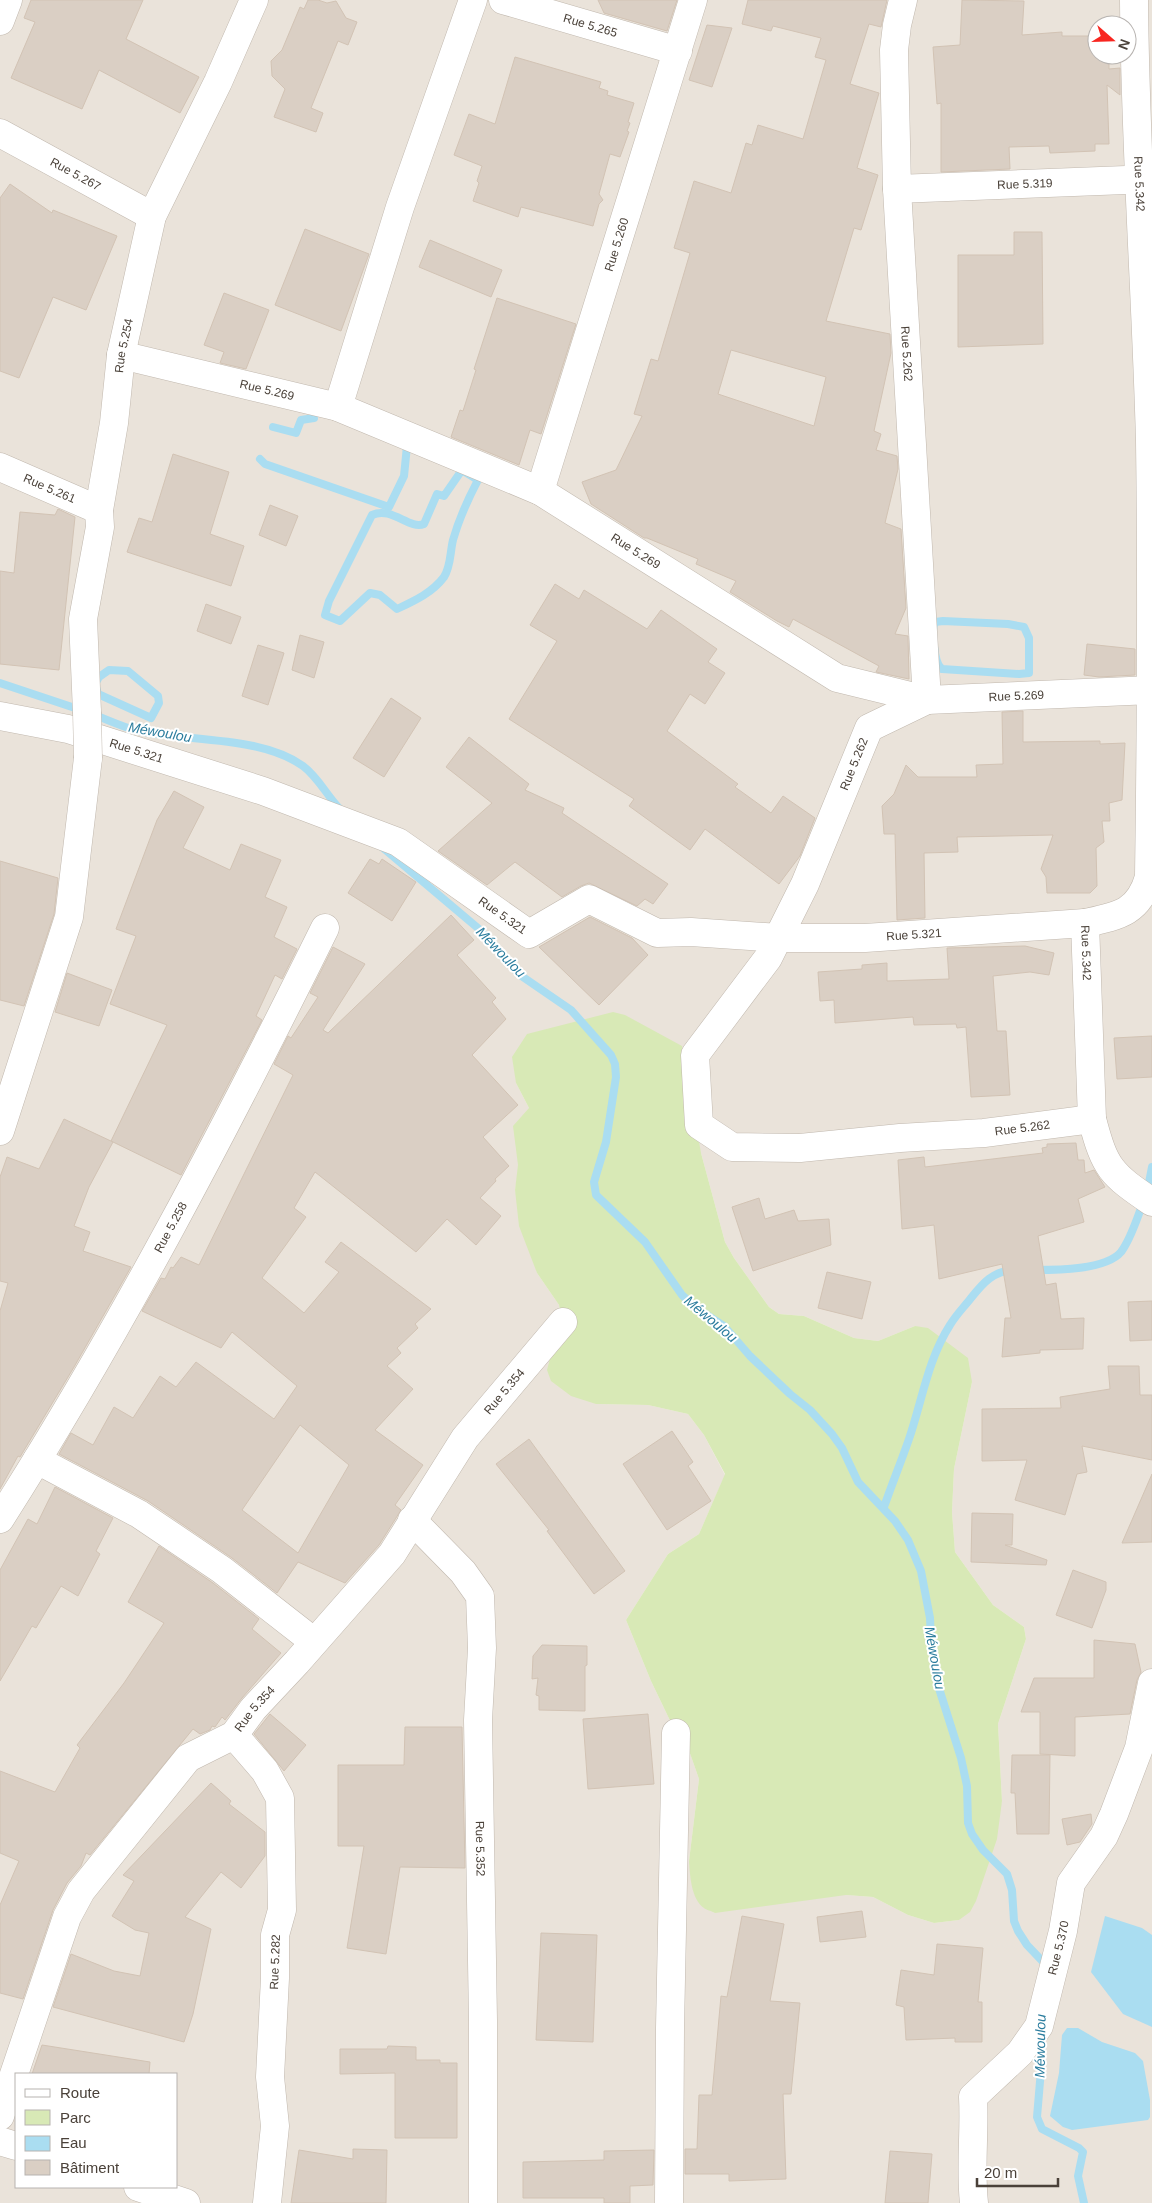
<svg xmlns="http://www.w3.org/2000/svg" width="1152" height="2203" font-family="Helvetica,sans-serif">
	<rect width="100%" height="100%" fill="#f6f1ec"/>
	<path fill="#eae3da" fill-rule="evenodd" d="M0,0h1152v2203h-1152zM1097,25h30v30h-30zM516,1083l185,70 24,89 9,16 35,49 10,7 25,2 50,22 24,3 37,-15 57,56 -18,87 -2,43 3,40 38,53 31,22 2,12 -28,85 4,77 -43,119 -25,3 -26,-8 -35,-18 -27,-2 -157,-34 10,-82 -13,-37 -10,-9 -25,-52 -25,-61 42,-66 31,-20 26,-59 -21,-40 -16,-21 -40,-9 -52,-1 -35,-87 -2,-12 -22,-32 -22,-83 14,-82zM16,2074h160v113h-160z"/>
	<path fill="#d8e9b6" d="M613,1012l12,3 57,31 19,107 24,89 9,16 35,49 10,7 25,2 50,22 24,3 37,-15 13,2 40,30 4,24 -18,87 -2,43 3,40 38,53 31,22 2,12 -28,85 4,77 -5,38 -21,62 -6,11 -11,8 -25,3 -26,-8 -35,-18 -27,-2 -131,18c-3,-2 -9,-3 -11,-5 -13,-9 -14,-33 -15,-47l10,-82 -13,-37 -10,-9 -25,-52 -25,-61 42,-66 31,-20 26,-60 -21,-39 -16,-21 -40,-9 -52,-1 -25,-8 -20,-15 -4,-11 14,-53 -2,-12 -22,-32 -18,-47 -4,-36 3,-25 -5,-39 16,-18 -13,-25 -4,-26 15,-23z"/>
	<g fill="#aaddf1">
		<polygon points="1105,1916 1142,1928 1152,1935 1152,2027 1123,2014 1091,1972"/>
		<polygon points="1067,2028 1078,2028 1102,2042 1135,2053 1143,2061 1150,2100 1150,2117 1148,2120 1072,2130 1063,2127 1050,2116 1059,2073 1062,2035"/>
	</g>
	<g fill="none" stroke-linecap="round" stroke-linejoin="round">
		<g stroke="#aaddf1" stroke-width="8">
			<polyline points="273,427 296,433 301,420 314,418"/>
			<polyline points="260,459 265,464 389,507 404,476 407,446"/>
			<path d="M462,470l16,10c-10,19 -19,39 -25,60 -3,12 -2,26 -9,37 -12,16 -30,24 -47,32l-17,-14 -10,-2 -30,28 -15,-6 4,-14 43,-86c20,-9 37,15 52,9l13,-30 7,2z"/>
			<path d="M943,621l65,3 16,3 5,11v35l-10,1 -77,-5c-8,-5 -11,-40 -7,-47z"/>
			<polygon points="109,670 128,671 158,696 159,703 151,718 98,694 95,684 99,677"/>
			<polyline points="0,683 81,710"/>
			<path d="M92,714c14,5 28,12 43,16 50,12 124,5 168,36 15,11 24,30 37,43"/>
			<polyline points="382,847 479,929 520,975 571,1010 611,1055 615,1064 616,1077 606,1142 594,1182 596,1195 645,1242 682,1295 695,1307 724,1326 750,1356 790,1394 810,1410 832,1434 842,1448 858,1482 895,1521 908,1540 921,1571 930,1618 931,1639 937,1682 961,1758 967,1786 968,1823 972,1834 983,1850 1007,1874 1012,1890 1014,1921 1018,1931 1027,1945 1048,1967"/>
			<polyline points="1147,1193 1152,1167"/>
			<path d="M1035,1270c21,0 71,0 86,-18 10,-13 16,-34 22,-49"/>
			<path d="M884,1507c8,-23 17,-45 25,-68 13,-38 19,-80 41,-114 6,-10 14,-18 21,-27 12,-15 22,-27 43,-28"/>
			<polyline points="1041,2038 1042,2058 1037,2117 1042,2129 1079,2148 1083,2152 1078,2176 1084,2203"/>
		</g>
	</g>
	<g fill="#dacfc4" stroke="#d2c3b4" fill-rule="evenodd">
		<polygon points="31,0 143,0 126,39 199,77 180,113 99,70 82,109 11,78 35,22 24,18"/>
		<polygon points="308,0 318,0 327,3 336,1 346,18 357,22 348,45 338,41 311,108 323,113 316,132 274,117 285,89 272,76 271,61 282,50 300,7 304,9"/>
		<polygon points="598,0 677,0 667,31 604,13"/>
		<path d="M748,0h139l-6,27 -12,-3 -19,60 29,9 -22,75 21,7 -17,55 -7,-2 -28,93 64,13 1,19 -17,78 7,3 -5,16 21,6 1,13 -13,54 16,6 5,79 -11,26 13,2 1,43 -33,-7 3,-6 -86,-47 -4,8 -12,-6 -47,-29 6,-11 -40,-17 2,-5 -51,-21h-3l-53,-34 -9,-22 34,-12 26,-54 -8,-2 17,-55 7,2 32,-108 -16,-5 20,-67 37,12 15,-50 6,2 6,-20 45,14 23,-79 -11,-3 6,-19 -48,-12 -2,5 -29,-7zM731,350l95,27 -12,49 -96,-32z"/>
		<polygon points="962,0 1024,1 1022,35 1062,32 1062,36 1097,36 1097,55 1109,55 1109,69 1120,68 1120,95 1107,85 1109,144 1095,144 1095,151 1050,153 1049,146 1009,147 1010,169 941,172 941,103 937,104 933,47 960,45"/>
		<polygon points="707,25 732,28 712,87 689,80"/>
		<polygon points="515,57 601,82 599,88 608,91 607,95 634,103 628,122 630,123 627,131 629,132 620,157 610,154 599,194 603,200 599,204 593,226 521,207 518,217 473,201 479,183 477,181 482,166 454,155 469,114 495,124"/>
		<polygon points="10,184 52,213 53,210 117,236 86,310 53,297 19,378 0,371 0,198"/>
		<polygon points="305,229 369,254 341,331 275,305"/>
		<polygon points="1014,232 1042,232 1043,344 958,347 958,255 1014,255"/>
		<polygon points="430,240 502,270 491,297 419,267"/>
		<polygon points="224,293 269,310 246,369 220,363 224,352 204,345"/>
		<polygon points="497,298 576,324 541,434 530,430 519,465 451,437 460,410 463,411 476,370 474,369"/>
		<polygon points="173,454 229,472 210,534 244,546 231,586 127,552 139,518 152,522"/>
		<polygon points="270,505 298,516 286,546 259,535"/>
		<polygon points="58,509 75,517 59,670 0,664 0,571 14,573 20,512 55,515"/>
		<polygon points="555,584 579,599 584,590 647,629 661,610 717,649 708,662 725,673 705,704 690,694 667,731 738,784 735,787 771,813 783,796 815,818 800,856 779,884 705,829 690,850 629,806 634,799 509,719 557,641 530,625"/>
		<polygon points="206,604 241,617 231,644 197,631"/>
		<polygon points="300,635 324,642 314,678 292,670"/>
		<polygon points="1087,644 1135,649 1135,675 1099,677 1084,675"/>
		<polygon points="258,645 284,653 268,705 242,696"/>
		<polygon points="391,698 421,718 384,777 353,758"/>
		<polygon points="1023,711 1023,742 1100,741 1100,744 1125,743 1122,800 1109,803 1110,821 1102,821 1104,842 1096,848 1097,886 1090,893 1047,893 1046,877 1041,869 1053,835 957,837 958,852 924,853 925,918 897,920 895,834 884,834 882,806 894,794 906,765 918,777 977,777 976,765 1003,764 1002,712"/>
		<polygon points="469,737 529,784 525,790 564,808 562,813 668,884 653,904 645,899 637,906 589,883 581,886 562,897 515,862 487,885 438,851 492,803 446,767"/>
		<polygon points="174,791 204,807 183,848 230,870 241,844 281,860 265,897 287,907 274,937 297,949 282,979 275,975 256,1016 262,1020 181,1175 111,1141 167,1025 110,1004 136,936 116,929 157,820"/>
		<polygon points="370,859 379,864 382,859 416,882 392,921 348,893"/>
		<polygon points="0,861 58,878 54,914 24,1006 0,1000"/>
		<path d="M451,915l23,25 -17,15 39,43 -4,4 14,17 -34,36 46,50 -35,32 26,29 -14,13 1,2 -16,17 21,18 -25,29 -29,-26 -31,33 -101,-80 -21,36 12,9 -44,61 42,35 35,-41 -14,-10 16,-20 90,67 -16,15 3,4 -21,20 4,5 -14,13 26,23 -38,41 48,35 -28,40 6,5 -22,35 -34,38 -47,-21 -21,31 -45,-35 -84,-57 -89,-47 12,-21 22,12 21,-38 19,11 27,-42 16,11 20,-25 78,57 23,-33 -65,-54 -11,16 -79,-37 19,-33 4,1 6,-12 2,1 8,-11 18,8 94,-190 -19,-11 14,-28 3,2 27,-41 -8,-4 23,-46 32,17 -42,66 5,3zM300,1425l49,40 -51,88 -56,-43z"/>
		<polygon points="590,917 632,938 648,955 599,1005 539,947"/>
		<polygon points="1025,946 1054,953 1049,975 1030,972 993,976 997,1031 1006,1031 1010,1095 971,1097 966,1027 957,1028 956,1024 914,1025 913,1017 835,1023 834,1000 820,1001 818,972 862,969 862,965 887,963 887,981 949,979 947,948"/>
		<polygon points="67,973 112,990 99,1026 55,1012"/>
		<polygon points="1152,1036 1152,1077 1117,1079 1114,1038"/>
		<polygon points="64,1119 113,1142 89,1187 74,1226 90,1232 83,1251 131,1267 74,1367 20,1457 18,1456 0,1489 0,1311 8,1283 0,1281 0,1177 7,1157 39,1169"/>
		<polygon points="1076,1143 1078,1160 1084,1160 1085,1173 1094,1170 1105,1187 1078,1199 1084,1222 1038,1236 1046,1285 1056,1283 1061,1319 1084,1318 1083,1349 1040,1350 1040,1353 1002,1357 1005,1318 1011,1318 1002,1264 939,1279 934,1225 902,1229 898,1160 924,1157 925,1167 1043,1153 1042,1148 1047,1147 1047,1144"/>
		<polygon points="759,1198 765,1219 794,1210 798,1221 829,1219 831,1245 753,1271 732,1207"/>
		<polygon points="827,1272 871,1282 862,1319 818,1308"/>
		<polygon points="1152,1301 1152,1340 1130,1341 1128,1302"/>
		<polygon points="1108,1366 1139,1366 1140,1395 1152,1395 1152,1460 1082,1446 1087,1472 1077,1474 1065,1515 1015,1500 1027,1460 982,1461 982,1409 1061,1408 1060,1397 1110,1389"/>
		<polygon points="672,1431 693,1462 688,1466 711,1501 667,1530 623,1464"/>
		<polygon points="529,1439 625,1571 594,1594 547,1531 549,1530 496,1464"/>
		<polygon points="1152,1474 1152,1542 1122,1543"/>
		<polygon points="55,1487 113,1518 96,1551 100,1554 78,1596 61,1586 36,1628 32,1626 0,1681 0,1570 28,1519 37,1524"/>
		<polygon points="972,1513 1013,1514 1012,1545 1005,1545 1047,1560 1046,1565 971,1562"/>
		<polygon points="159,1546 213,1583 259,1619 252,1629 281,1653 242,1698 225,1720 222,1717 215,1727 212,1726 210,1730 200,1734 193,1729 90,1855 86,1853 81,1866 67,1883 53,1910 23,1999 0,1993 0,1905 19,1861 0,1853 0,1771 55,1792 80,1748 77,1745 124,1683 164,1623 128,1602"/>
		<polygon points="1073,1570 1106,1582 1106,1590 1092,1628 1056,1615"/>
		<polygon points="1094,1640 1135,1644 1141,1672 1137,1680 1130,1714 1075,1717 1075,1756 1040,1754 1040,1712 1021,1712 1034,1678 1094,1678"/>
		<polygon points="542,1645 587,1646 587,1665 585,1666 585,1711 539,1710 539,1696 536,1695 538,1678 532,1679 533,1656"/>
		<polygon points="270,1714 306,1745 284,1771 254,1734"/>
		<polygon points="648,1714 654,1784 588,1789 583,1719"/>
		<polygon points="405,1727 462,1727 465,1868 400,1867 386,1954 347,1948 364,1846 338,1846 338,1765 404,1765"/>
		<polygon points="1012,1755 1050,1755 1049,1834 1017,1834 1015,1793 1011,1793"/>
		<polygon points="211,1783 231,1801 229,1804 265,1832 265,1856 241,1888 221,1872 185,1917 211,1929 193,2014 184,2042 53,2007 71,1954 114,1971 140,1976 149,1933 135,1930 112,1916 134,1881 123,1875"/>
		<polygon points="1091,1814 1092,1824 1080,1842 1067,1845 1062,1819"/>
		<polygon points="862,1911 866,1937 820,1942 817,1917"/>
		<polygon points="742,1916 784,1924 770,2001 800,2003 791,2094 783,2094 786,2179 729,2181 729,2174 685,2174 685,2149 697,2149 699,2095 712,2095 721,1996 727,1997"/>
		<polygon points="541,1933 597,1935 593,2042 536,2040"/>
		<polygon points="937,1944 983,1948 978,2002 982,2002 982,2042 955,2042 955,2038 906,2040 904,2007 896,2005 901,1970 934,1975"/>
		<polygon points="42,2045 150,2062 149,2074 32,2074"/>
		<polygon points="388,2046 416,2047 416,2060 440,2060 440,2063 457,2063 457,2138 395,2138 395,2073 340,2074 340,2049 387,2049"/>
		<polygon points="353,2149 387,2150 386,2203 291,2203 299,2150 353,2159"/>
		<polygon points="654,2150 653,2185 630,2186 630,2203 604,2203 604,2198 523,2198 523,2162 604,2160 604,2151"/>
		<polygon points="890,2151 932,2154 928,2203 885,2203"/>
	</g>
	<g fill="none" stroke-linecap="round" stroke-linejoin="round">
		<g stroke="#c1b8ae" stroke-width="29">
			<g id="minor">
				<path id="s1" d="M503,0l175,51"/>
				<path id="s2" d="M903,0l-6,25 -3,25 3,139 30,511 -58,28 -64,156 -37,74 -73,97 4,70 33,22 68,1 100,-10 84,-5 108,-14"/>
				<path id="s3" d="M1134,0c1,147 12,294 16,441 2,145 1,291 -1,436 -10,36 -31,39 -64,46l7,196c13,50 19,55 60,83"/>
				<polyline points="0,21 8,0"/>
				<path id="s4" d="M0,133l152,83"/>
				<path id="s5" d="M897,189l255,-10"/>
				<path id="s6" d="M121,355l217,52 202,84 297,187 90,22 225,-10"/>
				<polyline points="338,407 400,207 473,0"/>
				<path id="s7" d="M0,467l99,43"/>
				<path id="s8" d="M540,491l153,-491"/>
				<path id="s9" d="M87,712l-4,-93 17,-92 -1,-17 15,-87 7,-68 31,-139 66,-134 36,-82"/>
				<path id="s10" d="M0,716l68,13 195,62 135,51 131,92 60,-35 68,34 34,-1 87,6h87l220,-15"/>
				<polyline points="0,1131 69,917 88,758"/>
				<polyline points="37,1460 139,1514 222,1570 313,1641"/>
				<path id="s11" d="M0,1519c121,-190 225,-389 325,-591"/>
				<path id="s12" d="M412,1520l51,52 17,24 2,52 -4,72 5,301v182"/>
				<polyline points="234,1735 265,1771 280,1798 282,1910 275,1935 275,1978 270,2077 275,2126 267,2203"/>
				<path id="s13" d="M0,2116l67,-199 14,-26 107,-133 46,-23 19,-26 44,-47 95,-108 73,-116 98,-116"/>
				<polyline points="669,2203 670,2028 676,1733"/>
				<path id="s14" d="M974,2203c-4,-36 1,-71 -1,-106l47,-44 19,-27 24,-95 8,-48 33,-47 10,-22 25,-66 13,-65"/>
			</g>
		</g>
		<g stroke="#c1b8ae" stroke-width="29">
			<g id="tertiary">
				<polyline points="0,2141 16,2146"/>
				<polyline points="138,2187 186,2203"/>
			</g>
		</g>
		<use href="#minor" stroke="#fff" stroke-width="28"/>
		<use href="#tertiary" stroke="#fff" stroke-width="28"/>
		<g stroke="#c1b8ae" stroke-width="29" stroke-linecap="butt">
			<polyline id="minor-bridge" points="87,712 88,758"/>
		</g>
		<use href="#minor-bridge" stroke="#fff" stroke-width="28"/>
	</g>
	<g text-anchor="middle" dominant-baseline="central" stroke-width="4" stroke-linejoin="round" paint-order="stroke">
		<g font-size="12" fill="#4a4139" stroke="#fff">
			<text stroke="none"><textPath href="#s1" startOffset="91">Rue 5.265</textPath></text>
			<text stroke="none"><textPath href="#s4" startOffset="86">Rue 5.267</textPath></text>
			<text stroke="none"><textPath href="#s3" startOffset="184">Rue 5.342</textPath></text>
			<text stroke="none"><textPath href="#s5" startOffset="128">Rue 5.319</textPath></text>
			<text stroke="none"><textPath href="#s8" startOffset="258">Rue 5.260</textPath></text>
			<text stroke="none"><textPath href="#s9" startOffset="370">Rue 5.254</textPath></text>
			<text stroke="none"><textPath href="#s2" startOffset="355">Rue 5.262</textPath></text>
			<text stroke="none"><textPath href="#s6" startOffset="150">Rue 5.269</textPath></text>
			<text stroke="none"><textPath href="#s7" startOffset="54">Rue 5.261</textPath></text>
			<text stroke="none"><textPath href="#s6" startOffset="555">Rue 5.269</textPath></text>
			<text stroke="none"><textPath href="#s6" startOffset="975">Rue 5.269</textPath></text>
			<text stroke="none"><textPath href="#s10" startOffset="141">Rue 5.321</textPath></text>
			<text transform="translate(854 764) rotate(-68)">Rue 5.262</text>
			<text stroke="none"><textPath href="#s10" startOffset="546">Rue 5.321</textPath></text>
			<text stroke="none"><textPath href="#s10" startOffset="981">Rue 5.321</textPath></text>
			<text stroke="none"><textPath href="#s3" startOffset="992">Rue 5.342</textPath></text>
			<text stroke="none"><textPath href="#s2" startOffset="1540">Rue 5.262</textPath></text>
			<text stroke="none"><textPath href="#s11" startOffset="338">Rue 5.258</textPath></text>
			<text stroke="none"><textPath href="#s13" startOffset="900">Rue 5.354</textPath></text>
			<text stroke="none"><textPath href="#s13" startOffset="495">Rue 5.354</textPath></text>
			<text stroke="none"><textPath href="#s12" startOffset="355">Rue 5.352</textPath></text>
			<text stroke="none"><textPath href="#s14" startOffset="284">Rue 5.370</textPath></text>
			<text transform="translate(275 1962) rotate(-88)">Rue 5.282</text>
		</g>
		<g font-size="14" font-style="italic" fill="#2c7d9e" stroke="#fff">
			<text transform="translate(160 732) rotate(10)">Méwoulou</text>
			<text transform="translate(501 952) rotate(46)">Méwoulou</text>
			<text transform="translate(711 1319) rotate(40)">Méwoulou</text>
			<text transform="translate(935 1658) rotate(80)">Méwoulou</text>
			<text transform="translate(1040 2046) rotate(-89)">Méwoulou</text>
		</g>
	</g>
	<rect x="15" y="2073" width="162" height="115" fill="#ffffff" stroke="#b7b3b0"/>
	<rect x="25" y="2089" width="25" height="8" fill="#ffffff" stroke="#b7b3b0"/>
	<text x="60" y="2098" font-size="15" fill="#4a4139">Route</text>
	<rect x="25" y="2110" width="25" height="15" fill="#d8e9b6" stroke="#b7b3b0"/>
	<text x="60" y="2123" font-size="15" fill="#4a4139">Parc</text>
	<rect x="25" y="2136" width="25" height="15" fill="#aaddf1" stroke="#b7b3b0"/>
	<text x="60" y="2148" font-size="15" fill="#4a4139">Eau</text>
	<rect x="25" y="2160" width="25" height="15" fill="#dacfc4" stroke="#b7b3b0"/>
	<text x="60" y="2173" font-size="15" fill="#4a4139">Bâtiment</text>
	<g transform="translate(1112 40) rotate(110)"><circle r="24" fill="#ffffff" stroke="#b7b3b0"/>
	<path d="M0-4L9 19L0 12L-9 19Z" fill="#f82620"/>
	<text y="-8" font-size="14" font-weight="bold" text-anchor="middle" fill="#4a4139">N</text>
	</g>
	<path d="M977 2178v8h81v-8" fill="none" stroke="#4a4139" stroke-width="2.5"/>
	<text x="984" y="2178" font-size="15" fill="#4a4139" stroke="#ffffff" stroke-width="4" paint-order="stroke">20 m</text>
</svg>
